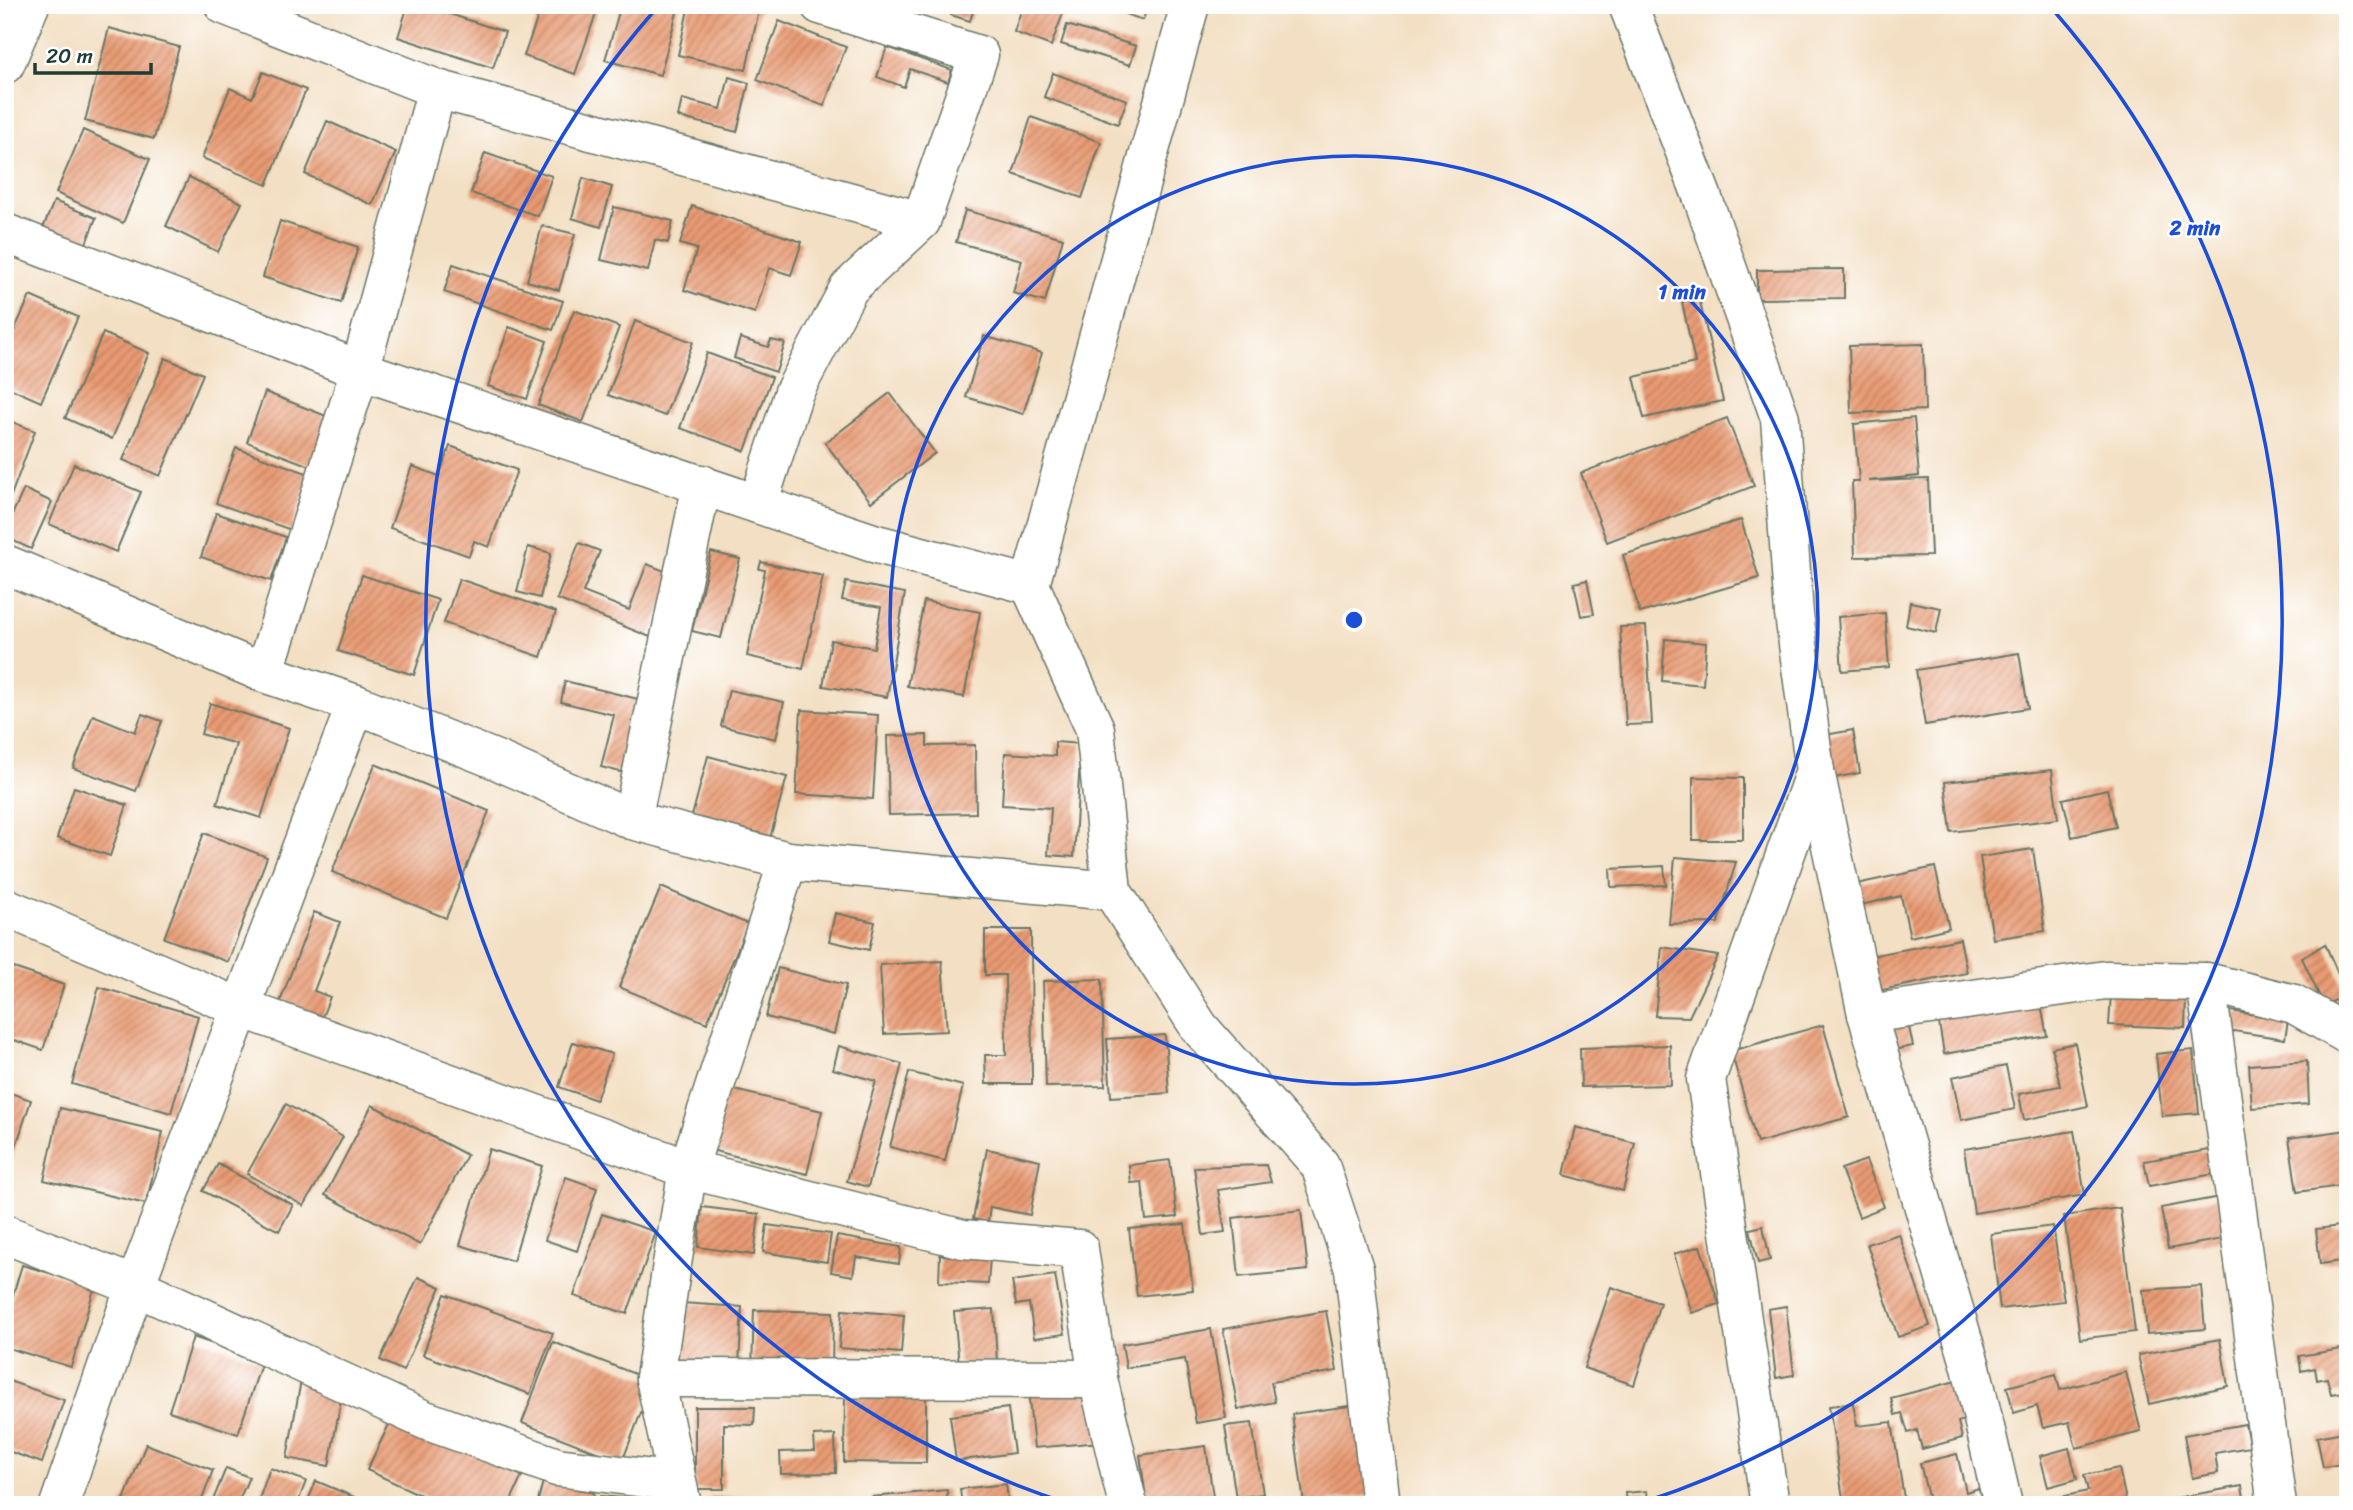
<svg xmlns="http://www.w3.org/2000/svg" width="2353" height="1510" font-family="Sriracha,sans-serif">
	<defs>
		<pattern id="building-hatch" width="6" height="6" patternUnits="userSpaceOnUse" patternTransform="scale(1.75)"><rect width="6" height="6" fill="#e99a72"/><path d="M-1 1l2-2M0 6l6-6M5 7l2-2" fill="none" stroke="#bc7f5e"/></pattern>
	</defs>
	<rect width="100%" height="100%" fill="#fff"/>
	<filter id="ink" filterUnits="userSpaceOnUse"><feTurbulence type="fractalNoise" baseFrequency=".0143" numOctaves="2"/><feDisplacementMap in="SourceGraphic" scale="14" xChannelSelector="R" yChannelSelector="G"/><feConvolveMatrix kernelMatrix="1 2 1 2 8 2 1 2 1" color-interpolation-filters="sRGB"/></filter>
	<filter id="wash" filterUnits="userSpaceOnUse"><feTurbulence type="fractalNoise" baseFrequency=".00686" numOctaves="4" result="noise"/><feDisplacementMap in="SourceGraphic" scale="28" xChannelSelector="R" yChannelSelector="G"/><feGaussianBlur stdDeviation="1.57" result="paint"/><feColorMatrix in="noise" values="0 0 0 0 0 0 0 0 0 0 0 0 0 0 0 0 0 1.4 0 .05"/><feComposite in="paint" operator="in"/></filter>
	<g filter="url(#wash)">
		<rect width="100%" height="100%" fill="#f3dfc3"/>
		<g id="blocks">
			<g fill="url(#building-hatch)">
				<polygon points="408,5 422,5 505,32 493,68 398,37"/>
				<polygon points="542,5 599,5 575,74 524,56"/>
				<polygon points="621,5 679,5 660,75 605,60"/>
				<polygon points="689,5 760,5 746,70 678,55"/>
				<polygon points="954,5 975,5 970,21 951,15"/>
				<polygon points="1023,5 1066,5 1051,46 1014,32"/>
				<polygon points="1125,5 1148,5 1143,20 1122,13"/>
				<polygon points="779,21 846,47 824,106 757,80"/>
				<polygon points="1067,25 1136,46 1130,65 1061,44"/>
				<polygon points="109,28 179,47 154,139 85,121"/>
				<polygon points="887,47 952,70 948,82 910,69 904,87 877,77"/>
				<polygon points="263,72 306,90 267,185 202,158 230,88 252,98"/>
				<polygon points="1053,73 1127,100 1118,124 1044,97"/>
				<polygon points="729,77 749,83 737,132 678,117 682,99 721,109"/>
				<polygon points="1031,117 1101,142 1082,198 1013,174"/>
				<polygon points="327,121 396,152 372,205 305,174"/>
				<polygon points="83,130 150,159 123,223 56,193"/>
				<polygon points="485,153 552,176 538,216 471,193"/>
				<polygon points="189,177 242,203 218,252 166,226"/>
				<polygon points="583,178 612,187 601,227 572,218"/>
				<polygon points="54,201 96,218 83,251 41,233"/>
				<polygon points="692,206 802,242 791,275 769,268 755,313 684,290 697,249 680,244"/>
				<polygon points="614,207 673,221 668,243 655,240 648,271 601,260"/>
				<polygon points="965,210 1063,238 1045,302 1013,293 1022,260 956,242"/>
				<polygon points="280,221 358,247 341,303 263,277"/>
				<polygon points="542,226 575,234 559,290 527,281"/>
				<polygon points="453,264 563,301 553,330 444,292"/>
				<polygon points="1844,269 1844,298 1757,299 1757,270"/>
				<polygon points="30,296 78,317 41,402 5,386 5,350"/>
				<polygon points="1699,298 1723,401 1644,418 1634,377 1695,363 1682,302"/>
				<polygon points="574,310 619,327 583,422 538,405"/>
				<polygon points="635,321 693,342 665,416 608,395"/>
				<polygon points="509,327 547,341 527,399 488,386"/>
				<polygon points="103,333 149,353 112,439 65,418"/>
				<polygon points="984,336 1042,353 1023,414 966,397"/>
				<polygon points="740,338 768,347 771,340 785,343 776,372 734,358"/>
				<polygon points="1923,344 1925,410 1851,413 1849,346"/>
				<polygon points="707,353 772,377 745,451 680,428"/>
				<polygon points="165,358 203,374 160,476 123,460"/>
				<polygon points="265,392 334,419 315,468 247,442"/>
				<polygon points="890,393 935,453 871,502 825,443"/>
				<polygon points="1727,418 1754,486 1607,542 1581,473"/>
				<polygon points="1914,418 1919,476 1868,481 1928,479 1931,556 1855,557 1852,481 1859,481 1854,424"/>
				<polygon points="5,419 35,431 6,509 5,509"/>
				<polygon points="450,446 517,470 489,547 474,541 469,556 390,528 412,466 439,476"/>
				<polygon points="236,448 310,474 291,530 216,503"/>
				<polygon points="74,464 141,492 116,552 49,524"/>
				<polygon points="24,489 52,502 31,549 5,537 5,530"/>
				<polygon points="216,513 286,537 271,581 201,557"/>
				<polygon points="1741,520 1759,578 1640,613 1623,555"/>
				<polygon points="579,543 600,551 583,592 629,610 647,564 675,575 650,637 557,599"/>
				<polygon points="528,547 551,553 540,598 517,592"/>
				<polygon points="711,552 740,559 721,638 692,631"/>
				<polygon points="761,562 823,576 803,669 747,656 765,570 759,569"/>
				<polygon points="362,575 438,600 414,675 338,651"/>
				<polygon points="459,579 556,612 541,657 444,623"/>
				<polygon points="1587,580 1594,614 1581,616 1574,583"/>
				<polygon points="846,582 905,593 887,697 823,686 831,640 874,648 881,607 842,600"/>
				<polygon points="924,601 980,612 964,697 907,686"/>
				<polygon points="1910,602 1941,608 1936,633 1906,626"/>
				<polygon points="1885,613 1889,667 1842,671 1838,617"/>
				<polygon points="1646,626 1652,724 1626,725 1620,627"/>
				<polygon points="1665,639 1706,643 1703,685 1662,681"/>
				<polygon points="2019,653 2028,708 1925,725 1916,670"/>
				<polygon points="565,681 646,701 628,774 601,767 614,715 561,702"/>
				<polygon points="729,690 784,702 776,739 721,726"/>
				<polygon points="210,703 289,728 261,818 217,804 236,744 201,734"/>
				<polygon points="801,710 878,715 873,799 796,794"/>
				<polygon points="142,714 162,721 136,791 73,768 93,715 135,732"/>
				<polygon points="1853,730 1860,773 1833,778 1825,735"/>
				<polygon points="927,735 927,746 975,745 976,813 889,815 887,736"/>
				<polygon points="1055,742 1081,744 1074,857 1048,855 1051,808 1002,805 1005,753 1055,756"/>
				<polygon points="708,756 787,777 770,838 692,816"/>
				<polygon points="375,764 489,811 446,918 332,872"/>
				<polygon points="2052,770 2058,819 1951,832 1945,782"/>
				<polygon points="1693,777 1743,778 1743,840 1693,840"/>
				<polygon points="74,787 127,805 110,856 57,838"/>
				<polygon points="2107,789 2116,827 2072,837 2063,799"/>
				<polygon points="204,833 267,857 228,962 164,938"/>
				<polygon points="2033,849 2045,931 1993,939 1980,857"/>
				<polygon points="1675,857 1736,862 1718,923 1669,924"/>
				<polygon points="1664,866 1666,885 1611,887 1610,869"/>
				<polygon points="1935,867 1949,928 1910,937 1901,896 1856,906 1852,885"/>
				<polygon points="661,887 748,924 707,1023 619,987"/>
				<polygon points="314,912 340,922 314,991 330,997 322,1017 280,1002"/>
				<polygon points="835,913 875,922 869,950 829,941"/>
				<polygon points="985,930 1031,930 1032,1084 986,1084 985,1055 1006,1055 1005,975 985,975"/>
				<polygon points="1960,939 1967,973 1877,991 1870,956"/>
				<polygon points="2325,944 2347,994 2324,1006 2302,958"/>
				<polygon points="1662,947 1718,956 1689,1017 1655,1016"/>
				<polygon points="942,961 947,1031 884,1034 880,965"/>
				<polygon points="5,965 64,985 43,1050 5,1037"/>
				<polygon points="778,968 846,985 834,1034 766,1017"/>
				<polygon points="1102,979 1105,1086 1046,1087 1043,981"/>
				<polygon points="99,987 198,1016 171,1113 72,1084"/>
				<polygon points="2111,993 2186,997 2185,1028 2109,1025"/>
				<polygon points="2040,1000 2047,1036 1944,1054 1938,1017"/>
				<polygon points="2217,1009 2288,1020 2285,1039 2214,1028"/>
				<polygon points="1907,1018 1913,1046 1894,1050 1887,1022"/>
				<polygon points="1823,1025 1849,1117 1757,1143 1731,1051"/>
				<polygon points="1165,1035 1169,1093 1111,1097 1107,1039"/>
				<polygon points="573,1042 612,1054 596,1100 559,1087"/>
				<polygon points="2075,1043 2088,1106 2024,1120 2019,1094 2060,1086 2052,1048"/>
				<polygon points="1670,1045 1671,1085 1581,1087 1580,1048"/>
				<polygon points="839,1046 902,1064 868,1187 847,1181 876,1081 833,1069"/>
				<polygon points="2193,1050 2199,1113 2162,1116 2156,1054"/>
				<polygon points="2307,1061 2309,1104 2252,1108 2249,1065"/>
				<polygon points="2006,1066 2015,1109 1961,1120 1952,1077"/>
				<polygon points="909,1072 963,1086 945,1161 890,1147"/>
				<polygon points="726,1088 822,1111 807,1174 711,1150"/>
				<polygon points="5,1091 31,1100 6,1177 5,1177"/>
				<polygon points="286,1104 343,1137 304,1206 247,1174"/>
				<polygon points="372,1105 467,1155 420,1245 325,1195"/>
				<polygon points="60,1108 163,1132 146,1204 44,1180"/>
				<polygon points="1575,1127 1635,1143 1623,1191 1564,1175"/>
				<polygon points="2348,1130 2348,1185 2297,1192 2289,1138"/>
				<polygon points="2074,1131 2085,1195 1974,1213 1964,1149"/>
				<polygon points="489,1149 542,1166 513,1261 460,1245"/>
				<polygon points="987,1149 1040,1160 1030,1215 990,1207 988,1222 973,1219"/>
				<polygon points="2210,1150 2214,1174 2149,1186 2144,1161"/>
				<polygon points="1170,1160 1177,1217 1146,1220 1142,1182 1131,1183 1129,1165"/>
				<polygon points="1866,1160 1884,1207 1859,1217 1841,1169"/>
				<polygon points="218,1164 293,1205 279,1231 203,1191"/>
				<polygon points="1266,1165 1271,1182 1218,1190 1225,1232 1203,1235 1194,1167"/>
				<polygon points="566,1177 597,1188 577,1251 545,1240"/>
				<polygon points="2225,1196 2233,1237 2168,1249 2161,1208"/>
				<polygon points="702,1207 759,1214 754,1255 698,1247"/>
				<polygon points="2120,1208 2135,1332 2080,1339 2064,1216"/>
				<polygon points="1301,1210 1308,1270 1239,1277 1233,1218"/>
				<polygon points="602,1214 656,1232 627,1314 574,1296"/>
				<polygon points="1185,1224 1193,1290 1137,1296 1129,1229"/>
				<polygon points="767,1225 831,1234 827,1262 763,1252"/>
				<polygon points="2348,1225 2348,1260 2320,1264 2316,1229"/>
				<polygon points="1763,1226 1770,1260 1758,1263 1750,1229"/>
				<polygon points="2053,1226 2064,1301 2000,1309 1991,1234"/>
				<polygon points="1899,1234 1930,1326 1898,1337 1867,1244"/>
				<polygon points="837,1236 901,1247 899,1264 856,1257 853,1276 831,1272"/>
				<polygon points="1700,1246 1719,1304 1692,1313 1674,1254"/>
				<polygon points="940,1255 990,1258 988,1284 939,1282"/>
				<polygon points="22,1265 95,1286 71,1367 5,1347 5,1322"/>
				<polygon points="1055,1275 1065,1334 1034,1338 1029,1303 1016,1305 1012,1281"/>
				<polygon points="418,1277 441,1287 403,1371 380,1360"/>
				<polygon points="2201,1286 2205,1329 2147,1334 2143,1290"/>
				<polygon points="1611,1287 1660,1303 1634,1385 1584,1368"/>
				<polygon points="2348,1289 2348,1312 2342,1313 2339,1290"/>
				<polygon points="445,1294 553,1333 530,1394 423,1355"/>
				<polygon points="681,1303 742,1307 739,1366 677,1362"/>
				<polygon points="1786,1306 1794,1375 1776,1378 1768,1309"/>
				<polygon points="994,1309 997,1362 959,1364 954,1312"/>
				<polygon points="754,1310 833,1312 832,1372 752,1369"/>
				<polygon points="842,1310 904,1315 901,1353 839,1348"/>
				<polygon points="1326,1311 1337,1371 1271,1382 1275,1402 1238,1409 1223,1329"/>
				<polygon points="1211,1329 1226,1418 1196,1423 1185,1359 1126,1368 1122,1344"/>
				<polygon points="193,1337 262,1361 238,1434 169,1411"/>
				<polygon points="2220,1339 2228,1386 2149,1404 2138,1355"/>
				<polygon points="553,1342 653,1381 622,1462 522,1423"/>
				<polygon points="2348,1348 2348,1391 2331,1394 2327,1378 2317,1380 2315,1368 2301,1371 2299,1356"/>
				<polygon points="2126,1372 2141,1432 2076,1448 2069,1422 2043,1428 2037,1406 2014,1413 2007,1387 2056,1374 2060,1390"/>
				<polygon points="6,1380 64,1400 42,1463 5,1450"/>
				<polygon points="301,1380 343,1388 329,1466 287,1458"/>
				<polygon points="1956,1381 1966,1419 1958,1422 1962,1438 1922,1449 1917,1430 1908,1433 1902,1413 1895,1415 1891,1398"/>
				<polygon points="1095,1384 1100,1442 1034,1448 1028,1390"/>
				<polygon points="845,1395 926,1397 926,1463 844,1462"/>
				<polygon points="1853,1403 1857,1426 1892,1422 1905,1505 1844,1505 1829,1406"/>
				<polygon points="1357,1405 1369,1496 1304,1504 1292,1414"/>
				<polygon points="695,1407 755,1407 754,1425 724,1424 724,1489 695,1489"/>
				<polygon points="1008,1408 1014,1453 956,1461 950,1416"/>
				<polygon points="393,1416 522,1476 509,1505 442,1505 367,1470"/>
				<polygon points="1252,1423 1263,1494 1236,1498 1225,1426"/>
				<polygon points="2245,1424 2250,1447 2215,1453 2218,1473 2192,1478 2184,1435"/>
				<polygon points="2348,1431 2348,1463 2323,1467 2317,1437"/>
				<polygon points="835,1435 836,1473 781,1474 780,1452 815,1451 814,1436"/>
				<polygon points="146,1444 213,1470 200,1505 122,1505"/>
				<polygon points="1206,1446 1213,1497 1147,1505 1140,1455"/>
				<polygon points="2069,1448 2077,1479 2048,1487 2040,1456"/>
				<polygon points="1957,1454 1966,1492 1979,1488 1983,1504 1930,1505 1920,1463"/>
				<polygon points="226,1468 249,1477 237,1505 211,1505"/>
				<polygon points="270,1468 306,1481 297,1505 257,1505"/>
				<polygon points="2119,1468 2127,1505 2057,1505 2056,1498 2088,1491 2084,1475"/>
				<polygon points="316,1481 373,1505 306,1505"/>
				<polygon points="543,1481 594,1493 591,1505 537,1505"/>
				<polygon points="1006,1484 1009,1505 962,1505 960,1489"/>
				<polygon points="2242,1486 2245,1505 2148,1505 2148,1503"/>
				<polygon points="947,1490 948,1505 872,1505 872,1497"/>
				<polygon points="1647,1491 1648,1505 1626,1505 1625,1493"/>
				<polygon points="600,1496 666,1502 665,1505 600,1505"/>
				<polygon points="791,1496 791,1505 710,1505 710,1497"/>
			</g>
		</g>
	</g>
	<g filter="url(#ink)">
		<use href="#blocks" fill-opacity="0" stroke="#697666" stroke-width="2"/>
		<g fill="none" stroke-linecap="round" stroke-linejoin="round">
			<g stroke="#697666" stroke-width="41">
				<g id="minor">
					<polyline points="224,5 437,89 921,221"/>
					<polyline points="1190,5 1030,585 1095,729 1112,891 1199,1027 1320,1165 1354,1269 1381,1505"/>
					<polyline points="1628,5 1702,196 1780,418 1794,614 1815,771 1867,1014 1971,1367 2003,1505"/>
					<polyline points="5,64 30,5"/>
					<polyline points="5,233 360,370 873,543 1030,585"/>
					<polyline points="758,504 794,392 849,288 921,221 979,55 820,5"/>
					<polyline points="5,564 264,673 356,704 494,759 632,820 788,861 1112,891"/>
					<polyline points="264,673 360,370 437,89"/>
					<polyline points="632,820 702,484"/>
					<polyline points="5,907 241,1008 688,1169 963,1239 1079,1249 1098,1379 1128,1505"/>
					<polyline points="2206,982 2277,1505"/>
					<polyline points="1867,1014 2106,980 2206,982 2294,1004 2348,1035"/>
					<polyline points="5,1234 135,1286 425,1420 557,1467 677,1482"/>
					<polyline points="655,1378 1098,1379"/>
					<polyline points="59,1505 135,1286 356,704"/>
					<polyline points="682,1505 655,1378 672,1264 688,1169 788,861"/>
					<polyline points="1770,1505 1706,1079 1815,771"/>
				</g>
			</g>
			<use href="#minor" stroke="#fff" stroke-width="38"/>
		</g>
	</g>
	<g fill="none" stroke="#1d4ed8" stroke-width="3.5">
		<circle cx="1354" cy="620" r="464"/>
		<path d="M1067 1503A928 928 0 0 1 654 11M2054 11A928 928 0 0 1 1641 1503"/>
	</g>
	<circle cx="1354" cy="620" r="10" fill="#1d4ed8" stroke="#fff" stroke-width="3.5"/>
	<g font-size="21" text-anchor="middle" font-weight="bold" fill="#1d4ed8" stroke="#fff" stroke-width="5" stroke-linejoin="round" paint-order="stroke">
		<text x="2195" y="235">2 min</text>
		<text x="1682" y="299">1 min</text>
	</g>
	<rect width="2353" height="1510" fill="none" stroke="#fff" stroke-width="28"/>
	<path d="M35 63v10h116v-10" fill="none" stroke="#1f3d34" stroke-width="3.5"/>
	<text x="46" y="63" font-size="21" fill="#1f3d34" stroke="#ffffff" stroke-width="5" paint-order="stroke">20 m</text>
</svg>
